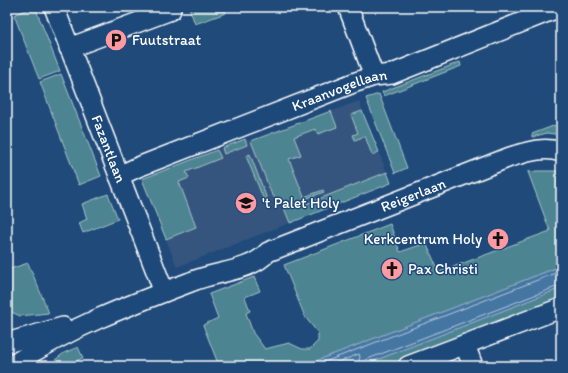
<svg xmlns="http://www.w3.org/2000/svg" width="568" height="373" font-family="Itim,sans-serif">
	<rect width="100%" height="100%" fill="#1f4a7a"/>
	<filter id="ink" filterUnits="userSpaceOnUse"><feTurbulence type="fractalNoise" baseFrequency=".025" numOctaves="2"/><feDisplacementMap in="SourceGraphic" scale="8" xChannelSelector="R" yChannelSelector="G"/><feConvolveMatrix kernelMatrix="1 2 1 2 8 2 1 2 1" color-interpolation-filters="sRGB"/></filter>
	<g filter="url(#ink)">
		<polygon fill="#34557e" points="359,101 391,183 177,267 142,179 245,139 251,141"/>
		<g fill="#4e8491" stroke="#a6c2c8">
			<polygon points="33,7 35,7 60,71 39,79 14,15"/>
			<polygon points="189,7 224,7 226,13 195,24"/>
			<polygon points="460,62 461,66 384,96 382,92"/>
			<polygon points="61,74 101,176 79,185 40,82"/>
			<polygon points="379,94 407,168 395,173 366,98"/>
			<polygon points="331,111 337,127 318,134 315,129 294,137 301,155 289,159 304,197 323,190 324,192 305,199 306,204 387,172 391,183 290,223 280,198 276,200 273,195 272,195 251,141"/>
			<polygon points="362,111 379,152 372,155 365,136 355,140 353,135 358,133 351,115"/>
			<polygon points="561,123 561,135 547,133 532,137 532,134"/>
			<polygon points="245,139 247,145 224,154 222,148"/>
			<polygon points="217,150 221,158 186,172 189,178 179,182 196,227 166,239 142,179"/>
			<polygon points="250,154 267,199 264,200 246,156"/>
			<polygon points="537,171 557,171 561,173 561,266 303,366 219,366 203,325 218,318 209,294 254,277 260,291 245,297 250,311 246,313 253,333 265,349 289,343 302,349 310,349 318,341 318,333 305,317 284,265 390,224 400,252 426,243 439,272 550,231 528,172"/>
			<polygon points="108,194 118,219 83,233 79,223 87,219 82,204"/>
			<polygon points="28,263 49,313 20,316 7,310 7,270"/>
			<polygon points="561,288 561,304 399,366 361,366"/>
			<polygon points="78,347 83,358 65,366 53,366 57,362 55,360 64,353"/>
		</g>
		<polygon fill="#4576a2" stroke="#8fadc7" points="561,266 561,288 361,366 303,366"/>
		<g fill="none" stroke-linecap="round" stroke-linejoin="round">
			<g stroke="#b5c8da" stroke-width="1">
				<polyline points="314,366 561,271"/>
				<polyline points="328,366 359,354 360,357 357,366"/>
				<polyline points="362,366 365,360 561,285"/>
			</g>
			<g stroke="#fff" stroke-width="22">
				<g id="minor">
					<path id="s1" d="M54,7l110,285"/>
					<polyline points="348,7 374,76"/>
					<polyline points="69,48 171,10"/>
					<path id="s2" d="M119,176l19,-9 218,-85 18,-6 18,-2 168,-67"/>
					<polyline points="10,342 63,327"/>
					<polyline points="465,345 473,366"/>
					<path id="s3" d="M16,363c54,-36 116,-59 177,-82 24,-10 57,-9 75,-29l242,-95c17,-5 34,-11 51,-5"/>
					<polyline points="408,366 561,308"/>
				</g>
			</g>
			<use href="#minor" stroke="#1f4a7a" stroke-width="19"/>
		</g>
	</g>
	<defs>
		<g id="parking-disc" transform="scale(1.15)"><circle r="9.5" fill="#ff9aa2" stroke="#1f4a7a"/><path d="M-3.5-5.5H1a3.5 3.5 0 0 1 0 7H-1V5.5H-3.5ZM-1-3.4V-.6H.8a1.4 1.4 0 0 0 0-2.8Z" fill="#111"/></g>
		<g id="school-disc" transform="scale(1.15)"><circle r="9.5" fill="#ff9aa2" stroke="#1f4a7a"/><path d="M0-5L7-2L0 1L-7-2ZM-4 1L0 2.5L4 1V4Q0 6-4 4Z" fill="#111"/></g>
		<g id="church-disc" transform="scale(1.15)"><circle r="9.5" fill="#ff9aa2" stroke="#1f4a7a"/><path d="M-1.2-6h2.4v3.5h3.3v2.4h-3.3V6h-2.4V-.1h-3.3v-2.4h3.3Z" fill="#111"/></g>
	</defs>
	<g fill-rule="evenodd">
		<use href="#parking-disc" x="116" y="40"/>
		<use href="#school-disc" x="246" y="203"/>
		<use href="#church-disc" x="498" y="239"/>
		<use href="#church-disc" x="392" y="269"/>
	</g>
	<g text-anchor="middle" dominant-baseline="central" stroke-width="3" stroke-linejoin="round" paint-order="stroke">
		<g font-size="15" fill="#fff" stroke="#1f4a7a" text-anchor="start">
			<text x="132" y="40">Fuutstraat</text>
			<text x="262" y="203">'t Palet Holy</text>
			<text x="482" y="239" text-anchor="end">Kerkcentrum Holy</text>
			<text x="408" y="269">Pax Christi</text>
		</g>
		<g font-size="15" fill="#fff" stroke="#1f4a7a">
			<text stroke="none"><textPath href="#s2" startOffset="237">Kraanvogellaan</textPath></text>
			<text stroke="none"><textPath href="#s1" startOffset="152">Fazantlaan</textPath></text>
			<text stroke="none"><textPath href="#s3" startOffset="433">Reigerlaan</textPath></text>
		</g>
	</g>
	<rect width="568" height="373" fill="none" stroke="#1f4a7a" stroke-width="24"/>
	<rect x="12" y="12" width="544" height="349" fill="none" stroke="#fff" stroke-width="1.5" filter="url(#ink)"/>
</svg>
